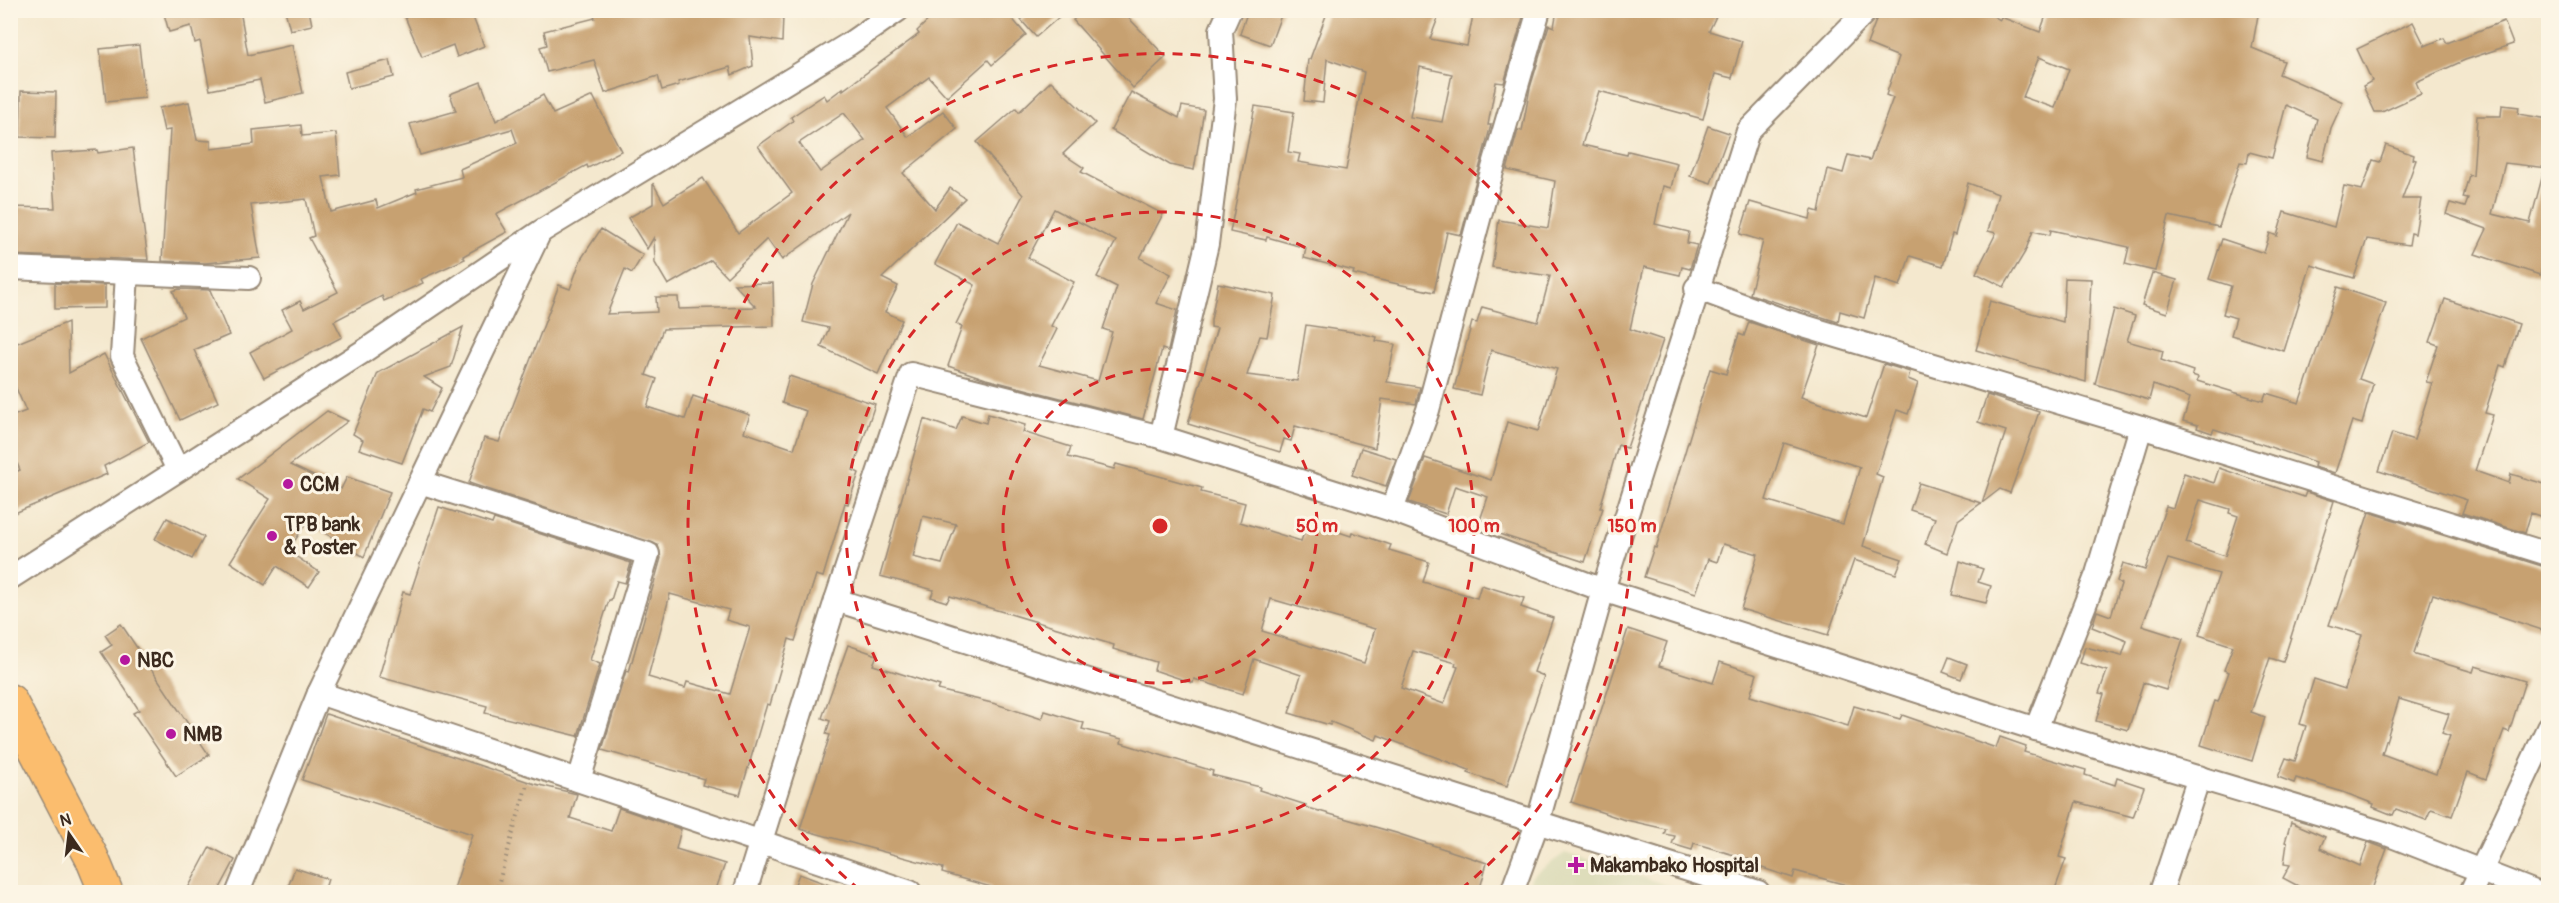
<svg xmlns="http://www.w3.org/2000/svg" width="2559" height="903" font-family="Pangolin,sans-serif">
	<rect width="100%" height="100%" fill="#fcf5e5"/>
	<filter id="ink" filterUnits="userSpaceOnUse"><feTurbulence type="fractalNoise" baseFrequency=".0167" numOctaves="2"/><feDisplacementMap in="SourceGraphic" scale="12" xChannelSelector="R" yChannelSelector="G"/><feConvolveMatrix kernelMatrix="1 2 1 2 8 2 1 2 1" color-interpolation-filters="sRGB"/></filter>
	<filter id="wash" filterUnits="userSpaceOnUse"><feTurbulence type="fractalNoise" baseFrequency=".008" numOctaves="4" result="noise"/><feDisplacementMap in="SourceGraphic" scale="24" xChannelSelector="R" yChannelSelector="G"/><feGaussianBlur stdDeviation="1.35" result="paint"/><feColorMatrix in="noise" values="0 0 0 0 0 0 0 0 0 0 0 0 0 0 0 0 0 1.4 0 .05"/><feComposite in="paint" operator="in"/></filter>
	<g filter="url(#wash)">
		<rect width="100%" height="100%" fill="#f4e8ce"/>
		<polygon fill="#deddbb" points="1565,853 1689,892 1527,892 1531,877"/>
		<g id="blocks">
			<g fill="#c7a171" fill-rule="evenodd">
				<polygon points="163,10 240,10 248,55 292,45 303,93 265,102 260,80 210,90 200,41 195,43 191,26 169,32"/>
				<polygon points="285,10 309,10 312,25 290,30"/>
				<polygon points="402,10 448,10 452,19 471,12 484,46 457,57 453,45 422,57"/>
				<polygon points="593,10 761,10 783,15 782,42 750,37 753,66 732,75 730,67 678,82 679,85 662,90 658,76 605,93 594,60 547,72 540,47 547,45 544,31 595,18"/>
				<path d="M939,10h66l21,25 -34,30 -4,-5 -41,37 -18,-20 -42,31 21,29 35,-26 14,18 -54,44 32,36 15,-21 15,10 -83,80 16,8 -13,26 17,8 -24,54 -57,-27 8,-19 -26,-6 10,-38 35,-72 -66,48 -15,-21 -40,38 -16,-17 -43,25 -13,-22 -1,-26 -7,12 -19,-31 25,-14v-21l11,20 39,-25 35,55 54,-40 -34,-47 35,-25 -2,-4 33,-22 3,5 16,-12v2l76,-56 -2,-3zM844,113l21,27 -45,32 -21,-29z"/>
				<polygon points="1032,10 1067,10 1036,37 1021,20"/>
				<polygon points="1085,10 1121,10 1166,57 1133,88 1073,20"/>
				<polygon points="1248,10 1283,10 1270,45 1240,34"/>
				<path d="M1328,10h113l-11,29 37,7 7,-36h51l-21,73 -8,-1 -8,43h3l-30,110 -14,-3 -13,60 -81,-18 1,-3 -50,-13 2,-10 -39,-11 -1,3 -36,-8 25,-126 39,6 -6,40 12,2 -2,8 48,8 18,-98 -37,-13 -4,44 -19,-2 4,-42h2zM1420,67l32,7 -10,48 -32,-5z"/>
				<polygon points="1557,10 1719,10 1709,31 1742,41 1732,78 1715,74 1703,119 1599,91 1582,145 1627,155 1628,151 1677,163 1671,188 1663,186 1655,224 1689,232 1687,243 1697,245 1690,269 1682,267 1680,275 1644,267 1630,329 1663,340 1627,448 1618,445 1600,508 1603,508 1585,562 1496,533 1499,527 1480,520 1488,497 1455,486 1446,514 1409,502 1425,458 1491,480 1507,422 1538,431 1556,372 1557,369 1491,350 1480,395 1454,389 1472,322 1477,323 1482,307 1538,322 1550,276 1492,267 1499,220 1548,228 1555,181 1507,170 1518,130 1522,131 1530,88 1549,25 1554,27"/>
				<path d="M1880,10h103l17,10 1,-3 39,15 8,-22h211l-7,38 32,13 -5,13 64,28 -12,26 -8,33 -16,-4 10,-38 -31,-14 -14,53 -23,-6 -2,11 -7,-1 -21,65 -50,-11 -14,55 -30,-7 4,-17 -78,-17 -1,5 -17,-4 -8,21 -21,35 -28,-14 20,-40 -8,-2 10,-37 -30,-11 -13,52 -3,-1 -9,32 -33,-10 -10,30 -25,-8 -11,40 -24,-7 -2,11 -88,-28 13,-53 -23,-7 10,-32 60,17 2,-9 7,2 9,-43 15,4 5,-18 22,5 23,-62 -7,-3 13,-38 -32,-13zM2039,57l30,12 -14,39 -32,-11z"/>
				<polygon points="2504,21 2513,44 2465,60 2416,82 2421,94 2382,112 2375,112 2363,86 2372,81 2357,49 2413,22 2425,46 2444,38 2447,43"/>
				<polygon points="139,45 145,98 106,102 100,49"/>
				<polygon points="390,60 394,77 349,88 345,72"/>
				<path d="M1051,81l44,42 -32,31 21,14 -3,4 82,42 -23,44 31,16 -15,29 21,7 -9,41 -6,-2 -19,70 -157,-40 -38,-13 14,-39 -6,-3 19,-39 -40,-21 22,-42 41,21 25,-48 -46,-53 39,-34 3,4zM1054,209l62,32 -19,36 20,10 -14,42 9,3 -14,49 -59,-16 18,-36 -6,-3 23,-44 -46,-24z"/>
				<polygon points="481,82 496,121 543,95 553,114 593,96 621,151 588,168 587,165 496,214 507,232 463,256 465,259 421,279 423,283 384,301 382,296 334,321 342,337 264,378 250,352 292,329 282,310 300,301 304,309 338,292 309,238 314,236 306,199 251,205 260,258 205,263 162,261 170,130 164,131 159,108 189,102 197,140 211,141 211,149 254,144 253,130 301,125 302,136 336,133 340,175 323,177 331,212 376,200 378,208 417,192 416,189 462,177 460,169 517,143 512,129 420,155 410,124 456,111 450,94"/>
				<polygon points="21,91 56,92 55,138 20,137"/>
				<polygon points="1131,92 1179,118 1182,106 1204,110 1194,170 1170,165 1111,130"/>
				<polygon points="2502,105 2519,107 2518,114 2548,119 2548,168 2505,163 2492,214 2530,223 2543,174 2548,175 2548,270 2542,268 2540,275 2475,254 2487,229 2446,214 2450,203 2465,207 2468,199 2463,198 2469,175 2473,176 2477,116 2501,116"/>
				<polygon points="1708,126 1729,133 1711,183 1690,176"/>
				<polygon points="2386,145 2414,155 2413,159 2416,160 2402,199 2421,199 2415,234 2411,233 2409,245 2367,239 2354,278 2311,265 2284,351 2231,335 2236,318 2223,314 2231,286 2209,279 2222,239 2264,253 2270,233 2277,236 2284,212 2334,227 2344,186 2362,190 2373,160 2380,162"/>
				<polygon points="133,148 148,260 10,255 10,207 55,208 51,153 97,150 98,153"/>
				<path d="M601,229l42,26 -11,18 -7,-4 -18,45 50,-2 -1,-15h22l1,12 77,-2 -22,-23 39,-1 1,43 -111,3 -17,46 11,4 -10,28 38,12 8,-23 57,19 -6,17 50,17 12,-38 -24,-8 7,-27 86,28 -22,66 6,3 -11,31 -3,-1 -22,74 -7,-2 -21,66 -6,-2 -19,66 -3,-1 -27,91 -38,-10 2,-6 -102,-29 24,-79 3,1 32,-114 -3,-13 -189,-62 15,-45 15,4 60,-157 11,4 11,-30zM670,594l59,16 -3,10 24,7 -20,67 -43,-12 -2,6 -37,-11z"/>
				<polygon points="2152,273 2177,280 2167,313 2142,305"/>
				<polygon points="2065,278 2091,279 2086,382 1976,350 1990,301 2063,322"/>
				<polygon points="55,283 105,285 105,308 55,309"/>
				<polygon points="1218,283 1275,295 1267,337 1260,336 1247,375 1297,381 1306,325 1359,333 1377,337 1376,341 1395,344 1387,382 1420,387 1416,404 1382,399 1375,448 1295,426 1291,441 1284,439 1280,452 1188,424 1217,328 1211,327 1211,320"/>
				<polygon points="2338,287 2386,303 2359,379 2373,384 2362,424 2352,421 2335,473 2314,467 2315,462 2252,441 2214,429 2212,433 2197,428 2198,425 2183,421 2190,398 2153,385 2149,400 2095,384 2114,309 2135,316 2127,341 2163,351 2161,360 2193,371 2192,375 2198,377 2197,381 2263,401 2266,393 2299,403"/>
				<polygon points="179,289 210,290 229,335 194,350 218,402 180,420 141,338 184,317 173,291"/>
				<polygon points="2445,299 2519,324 2505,367 2500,365 2485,413 2493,415 2475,471 2509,483 2511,474 2548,485 2548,519 2531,513 2525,533 2462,513 2467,500 2379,471 2392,433 2414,440 2432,383 2426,382 2438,345 2430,342"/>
				<polygon points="68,322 69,373 104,354 149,442 104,466 107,474 10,515 10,474 20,470 10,447 10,417 26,411 10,374 10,346"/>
				<path d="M1749,322l70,23 -18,52 65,21 18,-54 26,8 -2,7 10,4 -10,31 -11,-4 -21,64 7,3 -20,69 39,13 -6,15 -42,-14 -26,75 -87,-26 17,-55 -35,-10 -6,18 -9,-3 -12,34 -52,-16 10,-30 2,1 54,-179 16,5 13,-40 5,2zM1784,443l76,24 -17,57 -77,-24z"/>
				<polygon points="463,327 451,367 424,377 442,388 430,412 423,409 402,463 359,449 363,440 353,434 378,373"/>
				<polygon points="1987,395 2039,412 2010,493 2000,489 1982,503 2006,431 1978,422"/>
				<polygon points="327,411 348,421 290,465 341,489 347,477 390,492 364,557 307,522 288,551 319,572 309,587 277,566 265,585 230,562 270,499 238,479"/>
				<path d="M988,414l37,11 -2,7 48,15 -3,10 46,12 2,-5 86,24 -1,4 44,11 -5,19 61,19 7,-19 43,14 1,-4 39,13 -2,5 40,12 -6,20 54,16 4,-13 43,13 -3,9 32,11 -19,54 10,4 -37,110 -39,-13 1,-3 -91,-35 -2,5 -45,-18 -1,3 -41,-12 12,-38 -47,-16 -11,35 -49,-15 -1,4 -39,-13 2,-8 -43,-13 1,-4 -164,-49 -3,6 -16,-5 3,-7 -54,-14 44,-157 32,11 6,-14 24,7zM923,516l33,8 -14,40 -29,-7zM1271,599l104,30 -11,34 -102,-32zM1413,651l43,12 -1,3 3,1 -14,37 -43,-16z"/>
				<polygon points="1361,448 1396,459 1386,486 1352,475"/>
				<path d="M2219,468l85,29 2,-5 28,9 -51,161 -13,-4 -19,54 14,5 -13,44 -51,-16 14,-44 3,1 11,-30 -5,-2 9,-24 -34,-11 20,-61 -51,-15 -26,67 41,13 -17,51 -23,-7 -15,47 -32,-9 8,-27 -5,-1 8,-22 -27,-8 5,-16 37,9 5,-15 -35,-14 5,-16 14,5 10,-32 -4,-3 6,-18 22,7 21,-64 7,2 11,-35 30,10zM2200,500l30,9 -1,4 9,3 -13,40 -39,-13z"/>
				<polygon points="1919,483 1981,503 1958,520 1947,553 1925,544 1935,518 1910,510"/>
				<polygon points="439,507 492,524 494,519 631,563 625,583 617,581 611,600 609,600 590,660 600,664 578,736 485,713 487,706 379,677 403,592 410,594"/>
				<path d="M2369,512l179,56v64l-115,-38 -19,59 2,2 57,17 2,-6 50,15 -16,51 -5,-2 -18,49 -18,-7 -16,44 -21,-7 -5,11 -30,-11 -3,6 -20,-8 1,-3 -31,-12 -47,-14 -2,5 -16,-6 8,-19 9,3 11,-35 -6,-2 14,-45 31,10 17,-54 -33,-10 6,-17 2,1zM2399,699l50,15 -7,19 8,3 -14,38 -54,-20z"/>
				<polygon points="167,518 204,537 192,559 155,539"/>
				<polygon points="1960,561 1983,569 1978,582 1991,586 1986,603 1952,595"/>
				<polygon points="121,624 209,755 176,776 133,713 139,710 101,652 112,645 105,635"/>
				<polygon points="1628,629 1667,642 1659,666 1713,683 1720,662 1757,674 1750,696 1796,710 1848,726 1854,706 1900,719 1902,715 1996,748 2000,737 2026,746 2024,752 2086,770 2085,775 2115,785 2117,778 2144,787 2133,817 2076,802 2059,857 2066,859 2054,892 1872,892 1795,871 1793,878 1753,865 1754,861 1694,843 1692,850 1672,844 1675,836 1664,834 1666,829 1622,819 1571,802"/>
				<polygon points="848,645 877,655 873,665 940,686 938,690 996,704 1042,719 1045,711 1084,723 1082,729 1122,739 1121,743 1213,771 1212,775 1260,787 1259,790 1306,805 1305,807 1396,833 1487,863 1479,892 1000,892 990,890 991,887 942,873 943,868 800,829 830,735 826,734 830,721 822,718"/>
				<polygon points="1949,657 1967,664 1961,679 1943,672"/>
				<polygon points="326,714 535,784 577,794 570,818 611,831 619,808 681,829 676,849 725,864 715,892 453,892 472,834 302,780"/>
				<polygon points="2291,822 2325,837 2320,848 2360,866 2368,842 2387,849 2371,892 2299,892 2300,887 2283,878 2290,865 2284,864 2287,843 2285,842"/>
				<polygon points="210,847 235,860 218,892 186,892"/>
				<polygon points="295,868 328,879 324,892 303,892 288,887"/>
				<polygon points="799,874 843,890 842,892 792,892"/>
			</g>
		</g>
	</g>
	<g filter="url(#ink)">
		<use href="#blocks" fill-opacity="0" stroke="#988976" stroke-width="1.5"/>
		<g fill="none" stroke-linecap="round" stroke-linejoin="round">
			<g stroke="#988976" stroke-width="26">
				<g id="minor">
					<polyline points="10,268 249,278"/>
					<polyline points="127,274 122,356 178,470"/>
					<polyline points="1696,288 1780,319 2141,427 2548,554"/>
					<polyline points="1161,437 1207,244 1225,99 1221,30 1230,10"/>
					<polyline points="420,482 648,554 579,780"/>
					<polyline points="1392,510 1428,410 1487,189 1539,10"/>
					<polyline points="10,578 364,351 540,232 849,44 898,10"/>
					<polyline points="836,600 1758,892"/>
					<polyline points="319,693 910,892"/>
					<polyline points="2036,729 2097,574 2141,427"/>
					<polyline points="238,892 319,693 539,234"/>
					<polyline points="745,892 836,600 911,374 1161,437 1392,510 1603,590 2036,729 2384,833 2535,892"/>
					<polyline points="1512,892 1538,821 1603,590 1748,131 1867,10"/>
					<polyline points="2161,892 2199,777"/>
					<polyline points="2471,892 2548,728"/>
				</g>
			</g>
			<g stroke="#988976" stroke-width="36">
				<polyline id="highway" points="10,701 92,858 106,892"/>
			</g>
			<polyline stroke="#988976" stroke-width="4" stroke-dasharray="1.5 4.5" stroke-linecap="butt" points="496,892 527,784"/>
			<use href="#minor" stroke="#fff" stroke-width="22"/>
			<use href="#highway" stroke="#fbbd6e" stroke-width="33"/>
		</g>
	</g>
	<g fill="none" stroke="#d62828" stroke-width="3" stroke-dasharray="10 8">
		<circle cx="1160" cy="526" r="157"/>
		<circle cx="1160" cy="526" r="314"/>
		<path d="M860 890A472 472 0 1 1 1460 890"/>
	</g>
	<g fill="#b5179e" stroke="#fcf5e5" stroke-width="2">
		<circle cx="288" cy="484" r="6"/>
		<circle cx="272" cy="536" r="6"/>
		<circle cx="125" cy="660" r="6"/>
		<circle cx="171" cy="734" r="6"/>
		<path d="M1573 856h6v6h6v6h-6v6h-6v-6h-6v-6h6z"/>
	</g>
	<g text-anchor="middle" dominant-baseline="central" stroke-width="6" stroke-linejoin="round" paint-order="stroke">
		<g font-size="20" font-weight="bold" fill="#3b2a1e" stroke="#fcf5e5" text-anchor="start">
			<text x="300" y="484">CCM</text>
			<text x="284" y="524">TPB bank<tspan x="284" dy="23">&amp; Poster</tspan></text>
			<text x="137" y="660">NBC</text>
			<text x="183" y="734">NMB</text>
			<text x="1590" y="865">Makambako Hospital</text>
		</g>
	</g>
	<circle cx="1160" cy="526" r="9" fill="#d62828" stroke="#fcf5e5" stroke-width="3"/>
	<g font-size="18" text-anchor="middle" font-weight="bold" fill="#d62828" stroke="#fcf5e5" stroke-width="6" stroke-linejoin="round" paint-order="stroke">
		<text x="1317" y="532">50 m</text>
		<text x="1474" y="532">100 m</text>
		<text x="1632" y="532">150 m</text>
	</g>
	<rect width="2559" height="903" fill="none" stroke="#fcf5e5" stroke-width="36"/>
	<g transform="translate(69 834) rotate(346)" stroke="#fcf5e5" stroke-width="4.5" paint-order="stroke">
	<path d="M0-4.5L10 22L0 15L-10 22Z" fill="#3b2a1e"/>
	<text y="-9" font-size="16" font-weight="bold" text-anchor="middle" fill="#3b2a1e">N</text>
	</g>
</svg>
